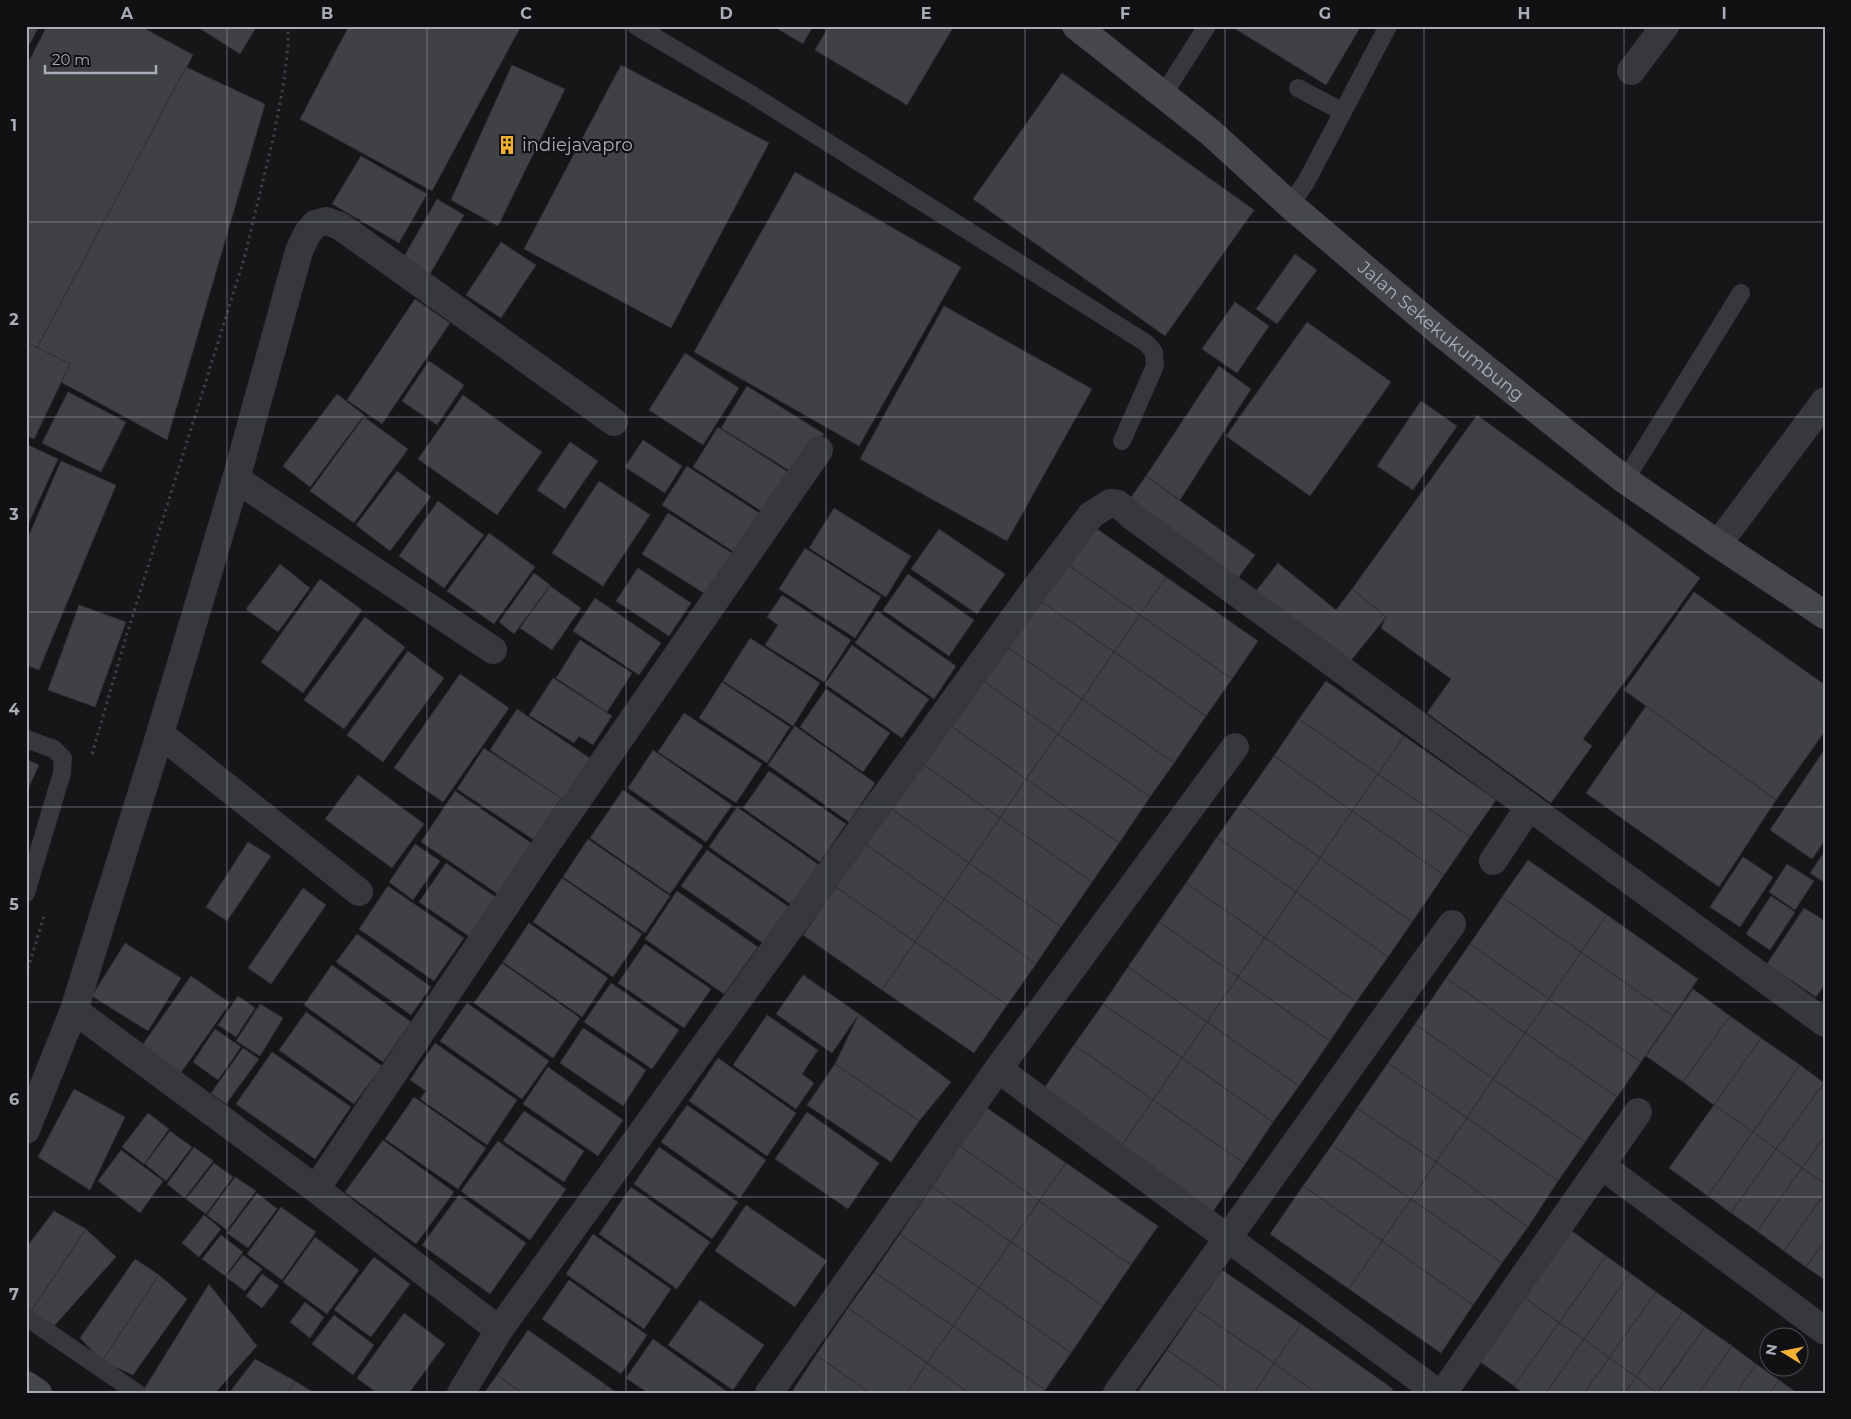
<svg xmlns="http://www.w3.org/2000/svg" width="1851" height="1419" font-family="Montserrat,sans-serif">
	<rect width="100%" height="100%" fill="#161618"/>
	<g fill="#404145" stroke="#303034">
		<polygon points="26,26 39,26 26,51"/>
		<polygon points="47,26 140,26 193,55 37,348 26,342 26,67"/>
		<polygon points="196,26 257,26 240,54"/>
		<polygon points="349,26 521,26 432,191 300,119"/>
		<polygon points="773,26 813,26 803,44"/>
		<polygon points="829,26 954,26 907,105 815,50"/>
		<polygon points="1235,26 1361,26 1326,85 1234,28"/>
		<polygon points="512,65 565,89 498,226 451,200"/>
		<polygon points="621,65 769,143 671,328 524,249"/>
		<polygon points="186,67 265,104 167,440 61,382 70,364 37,348"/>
		<polygon points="1062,73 1254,210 1165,336 973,199"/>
		<polygon points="361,156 427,194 399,243 332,204"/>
		<polygon points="795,172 961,267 859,446 694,352"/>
		<polygon points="437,199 464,215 429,276 402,260"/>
		<polygon points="501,242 536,265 501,318 466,295"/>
		<polygon points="1295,254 1317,270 1277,324 1256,309"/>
		<polygon points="415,299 450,323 382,424 347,400"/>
		<polygon points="1235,302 1269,326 1237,373 1202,349"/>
		<polygon points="944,306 1092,389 1007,541 860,459"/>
		<polygon points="1307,322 1391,382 1310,496 1226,436"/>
		<polygon points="26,342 70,364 34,439 26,436"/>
		<polygon points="685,353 739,388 703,445 649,410"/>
		<polygon points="429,361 464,385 437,425 402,401"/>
		<polygon points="1219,366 1251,389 1180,500 1146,476"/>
		<polygon points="747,386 824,434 798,476 721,428"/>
		<polygon points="68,392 126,422 101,472 42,443"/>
		<polygon points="337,394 364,415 310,487 283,466"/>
		<polygon points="463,395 542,452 497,515 418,459"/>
		<polygon points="1421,401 1457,426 1413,490 1377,466"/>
		<polygon points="1477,415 1700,578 1583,739 1592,746 1551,803 1427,713 1451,679 1381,628 1386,617 1352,589"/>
		<polygon points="364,417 408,449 354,523 310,491"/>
		<polygon points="718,427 791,474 766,514 693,467"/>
		<polygon points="643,440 682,466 665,493 625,467"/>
		<polygon points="570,442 598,461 565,509 537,490"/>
		<polygon points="26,444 58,459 26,529"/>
		<polygon points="61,461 116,485 39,670 26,665 26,542"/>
		<polygon points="687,466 759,513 734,552 662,505"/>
		<polygon points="397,471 431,497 390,551 356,525"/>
		<polygon points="1146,476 1255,555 1238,578 1130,499"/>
		<polygon points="599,481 650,515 603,586 552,553"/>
		<polygon points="438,501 484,535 444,588 399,556"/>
		<polygon points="834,508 911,556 886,597 809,548"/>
		<polygon points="668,513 733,554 707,595 642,554"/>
		<polygon points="1087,522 1166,577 1140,615 1061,560"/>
		<polygon points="939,529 1005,574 977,614 911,569"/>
		<polygon points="489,533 535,567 494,624 447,591"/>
		<polygon points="805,548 881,597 855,638 779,589"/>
		<polygon points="1061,560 1140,615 1114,652 1035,597"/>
		<polygon points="1278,563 1336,610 1352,589 1386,617 1348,664 1256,591"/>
		<polygon points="280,564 310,588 278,632 246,609"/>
		<polygon points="638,568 691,603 669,636 616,601"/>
		<polygon points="534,573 550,585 514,634 499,622"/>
		<polygon points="908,574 974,620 949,656 883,610"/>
		<polygon points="1166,577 1258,641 1232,679 1140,615"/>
		<polygon points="320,579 362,610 303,693 261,662"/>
		<polygon points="550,586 581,608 552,650 520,628"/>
		<polygon points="1694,592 1825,685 1825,731 1776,800 1624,690"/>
		<polygon points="782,595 851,640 824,682 765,645 778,625 767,617"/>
		<polygon points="1035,597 1114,652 1082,699 1003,644"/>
		<polygon points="595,598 661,643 639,675 573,631"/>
		<polygon points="79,605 126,622 95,707 48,690"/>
		<polygon points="877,611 956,666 934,699 855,643"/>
		<polygon points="1140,615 1232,679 1206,716 1114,652"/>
		<polygon points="365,617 405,647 344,729 304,700"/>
		<polygon points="750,638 820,683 793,726 723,681"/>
		<polygon points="580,640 632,673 607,712 556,678"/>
		<polygon points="1003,644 1082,699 1058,734 979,678"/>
		<polygon points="852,645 929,699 902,738 825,684"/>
		<polygon points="408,651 444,678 383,762 347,735"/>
		<polygon points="1114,652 1206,716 1174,763 1082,699"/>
		<polygon points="460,674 509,708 443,802 394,768"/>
		<polygon points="553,678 612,716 593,745 579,736 574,743 529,715"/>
		<polygon points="979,678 1058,734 1026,779 948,724"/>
		<polygon points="1326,681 1404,736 1378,774 1299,719"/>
		<polygon points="722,682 790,727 767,763 699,718"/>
		<polygon points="826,689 890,733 863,772 800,727"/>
		<polygon points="1082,699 1174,763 1150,797 1058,734"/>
		<polygon points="1646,706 1776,800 1719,887 1586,793"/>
		<polygon points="517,709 597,763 570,804 490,750"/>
		<polygon points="684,713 762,764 736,803 658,752"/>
		<polygon points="1299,719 1378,774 1352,811 1274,756"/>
		<polygon points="948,724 1026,779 1000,818 921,763"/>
		<polygon points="795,726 875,783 849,822 768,765"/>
		<polygon points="1058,734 1150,797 1119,843 1026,779"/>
		<polygon points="1404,736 1496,800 1470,837 1378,774"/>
		<polygon points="484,748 561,798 534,840 457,789"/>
		<polygon points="1825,749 1825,840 1812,859 1770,830"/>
		<polygon points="653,750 732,805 706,842 628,788"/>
		<polygon points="1274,756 1352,811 1320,858 1241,803"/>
		<polygon points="26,759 39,765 26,793"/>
		<polygon points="921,763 1000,818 969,863 890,808"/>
		<polygon points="769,771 846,824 820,862 743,808"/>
		<polygon points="1378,774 1470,837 1444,875 1352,811"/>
		<polygon points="358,775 424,824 392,868 325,819"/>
		<polygon points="1026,779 1119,843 1092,882 1000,818"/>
		<polygon points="623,790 703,846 670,894 590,838"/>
		<polygon points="455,791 534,845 501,896 421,842"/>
		<polygon points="1241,803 1320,858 1296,892 1217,837"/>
		<polygon points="737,807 819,865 792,905 709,847"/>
		<polygon points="890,808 969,863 944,899 865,844"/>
		<polygon points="1352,811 1444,875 1412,922 1320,858"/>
		<polygon points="1000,818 1092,882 1061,927 969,863"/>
		<polygon points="1217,837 1296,892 1265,938 1186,883"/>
		<polygon points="588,839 670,896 645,933 563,877"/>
		<polygon points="248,842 271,856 227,921 206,907"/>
		<polygon points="415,844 440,861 413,900 389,882"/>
		<polygon points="865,844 944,899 915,942 836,887"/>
		<polygon points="707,850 789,907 764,944 681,886"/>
		<polygon points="1825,851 1825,883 1810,873"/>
		<polygon points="1743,857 1773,877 1740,927 1710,907"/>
		<polygon points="1320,858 1412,922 1388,957 1296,892"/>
		<polygon points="1528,860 1607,915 1581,952 1502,897"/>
		<polygon points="446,863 500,900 473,939 419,902"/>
		<polygon points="969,863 1061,927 1036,964 944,899"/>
		<polygon points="1787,864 1814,881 1795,910 1769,892"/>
		<polygon points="562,878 642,934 613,977 533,922"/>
		<polygon points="1186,883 1265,938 1238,977 1159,922"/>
		<polygon points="388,886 464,938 434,981 359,929"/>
		<polygon points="836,887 915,942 882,990 803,935"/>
		<polygon points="303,888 326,905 271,984 248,968"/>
		<polygon points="677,891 758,947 724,994 645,939"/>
		<polygon points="1296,892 1388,957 1356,1002 1265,938"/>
		<polygon points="1771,896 1795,912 1770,950 1746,934"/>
		<polygon points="1502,897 1581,952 1549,999 1470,944"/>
		<polygon points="944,899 1036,964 1007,1005 915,942"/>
		<polygon points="1804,908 1825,921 1825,984 1816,997 1767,964"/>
		<polygon points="1607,915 1698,979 1673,1016 1581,952"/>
		<polygon points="1159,922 1238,977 1207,1022 1128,967"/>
		<polygon points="529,923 608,978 582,1017 503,962"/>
		<polygon points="357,934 431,987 411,1015 336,962"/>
		<polygon points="1265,938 1356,1002 1330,1041 1238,977"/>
		<polygon points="915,942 1007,1005 974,1053 882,990"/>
		<polygon points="125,943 181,978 148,1031 92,996"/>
		<polygon points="645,944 711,989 684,1028 618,983"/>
		<polygon points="1470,944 1549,999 1525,1033 1446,978"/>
		<polygon points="1581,952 1673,1016 1641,1062 1549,999"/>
		<polygon points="502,963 580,1018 553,1058 474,1003"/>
		<polygon points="332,965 411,1022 383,1062 304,1005"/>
		<polygon points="1128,967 1207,1022 1182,1058 1103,1004"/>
		<polygon points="803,975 859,1014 832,1053 776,1014"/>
		<polygon points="191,976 230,1003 180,1074 141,1047"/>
		<polygon points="1238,977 1330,1041 1299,1086 1207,1022"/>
		<polygon points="1446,978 1525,1033 1493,1079 1415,1024"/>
		<polygon points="611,983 679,1030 652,1069 584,1022"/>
		<polygon points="1693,989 1730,1016 1683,1082 1646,1056"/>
		<polygon points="238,996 255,1008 236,1037 218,1025"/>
		<polygon points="1549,999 1641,1062 1617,1097 1525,1033"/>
		<polygon points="467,1003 549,1061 522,1099 440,1041"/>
		<polygon points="260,1004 283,1018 260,1056 236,1041"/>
		<polygon points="1103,1004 1182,1058 1153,1100 1074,1045"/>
		<polygon points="306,1012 382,1066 354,1104 279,1050"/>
		<polygon points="859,1014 951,1082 919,1121 835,1064"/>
		<polygon points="767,1015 818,1050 802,1074 814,1083 796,1109 733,1065"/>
		<polygon points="1730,1016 1761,1038 1714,1105 1683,1082"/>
		<polygon points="1207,1022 1299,1086 1273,1122 1182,1058"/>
		<polygon points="1415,1024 1493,1079 1467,1118 1388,1063"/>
		<polygon points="583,1028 646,1070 623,1106 560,1063"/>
		<polygon points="215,1029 241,1047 218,1080 193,1062"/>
		<polygon points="1525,1033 1617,1097 1585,1142 1493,1079"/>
		<polygon points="1761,1038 1800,1065 1753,1132 1714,1105"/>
		<polygon points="435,1043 517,1100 487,1145 420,1099 426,1091 410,1080"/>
		<polygon points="1074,1045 1153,1100 1120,1148 1041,1093"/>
		<polygon points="243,1048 259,1059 226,1104 211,1093"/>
		<polygon points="272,1052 351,1107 315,1159 236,1104"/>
		<polygon points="718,1058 796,1113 767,1156 689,1101"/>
		<polygon points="1182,1058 1273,1122 1245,1164 1153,1100"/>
		<polygon points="1388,1063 1467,1118 1436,1162 1357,1108"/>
		<polygon points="835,1064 919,1121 891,1162 807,1105"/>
		<polygon points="1800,1065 1824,1083 1776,1149 1753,1132"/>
		<polygon points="548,1067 623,1120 598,1156 523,1104"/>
		<polygon points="1493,1079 1585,1142 1558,1181 1467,1118"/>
		<polygon points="1824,1083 1825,1136 1802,1168 1776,1149"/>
		<polygon points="74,1089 125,1117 90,1190 38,1157"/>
		<polygon points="414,1097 486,1148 458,1189 385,1139"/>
		<polygon points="1153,1100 1245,1164 1212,1213 1120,1148"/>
		<polygon points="687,1105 766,1160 740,1198 661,1142"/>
		<polygon points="1714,1105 1753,1132 1708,1196 1669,1168"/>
		<polygon points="987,1108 1066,1163 1039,1201 960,1146"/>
		<polygon points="1357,1108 1436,1162 1411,1199 1332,1145"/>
		<polygon points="524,1111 584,1151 564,1182 503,1141"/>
		<polygon points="807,1112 879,1163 848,1209 775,1159"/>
		<polygon points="148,1113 169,1129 144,1164 122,1147"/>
		<polygon points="1467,1118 1558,1181 1528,1227 1436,1162"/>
		<polygon points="170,1131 192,1147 166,1181 145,1164"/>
		<polygon points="1753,1132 1776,1149 1731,1213 1708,1196"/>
		<polygon points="1825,1136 1825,1184 1802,1168"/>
		<polygon points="383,1140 454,1192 416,1244 345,1192"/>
		<polygon points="498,1141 566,1189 530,1240 461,1191"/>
		<polygon points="1332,1145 1411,1199 1382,1241 1303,1186"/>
		<polygon points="960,1146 1039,1201 1011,1242 932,1187"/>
		<polygon points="194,1147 213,1161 185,1198 167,1184"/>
		<polygon points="659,1147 738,1202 712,1239 634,1184"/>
		<polygon points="1776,1149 1802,1168 1757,1231 1731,1213"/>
		<polygon points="121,1150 163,1181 140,1213 98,1181"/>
		<polygon points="1436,1162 1528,1227 1502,1263 1411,1199"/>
		<polygon points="214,1163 233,1177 206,1214 186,1199"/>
		<polygon points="1066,1163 1158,1226 1131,1265 1039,1201"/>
		<polygon points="1802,1168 1825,1184 1825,1193 1784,1251 1757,1231"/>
		<polygon points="235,1177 256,1191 227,1230 207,1215"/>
		<polygon points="1303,1186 1382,1241 1349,1289 1270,1234"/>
		<polygon points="631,1187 710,1242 677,1289 599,1234"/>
		<polygon points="932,1187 1011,1242 979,1288 900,1234"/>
		<polygon points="257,1193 277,1209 248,1248 227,1233"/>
		<polygon points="1825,1193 1825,1241 1806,1267 1784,1251"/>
		<polygon points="459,1195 526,1243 490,1294 422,1245"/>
		<polygon points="1411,1199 1502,1263 1473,1305 1382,1241"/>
		<polygon points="1039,1201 1131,1265 1103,1306 1011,1242"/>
		<polygon points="746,1205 827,1261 795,1307 715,1251"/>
		<polygon points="281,1207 316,1232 282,1280 247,1254"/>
		<polygon points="54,1211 86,1229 31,1311 26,1307 26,1248"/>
		<polygon points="204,1215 221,1229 199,1257 182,1243"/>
		<polygon points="1568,1228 1606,1256 1559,1323 1521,1295"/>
		<polygon points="86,1229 116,1257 54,1326 31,1311"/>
		<polygon points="593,1234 671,1289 644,1329 566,1274"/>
		<polygon points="900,1234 979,1288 953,1326 874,1272"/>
		<polygon points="221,1235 243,1252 225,1276 202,1259"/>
		<polygon points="315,1237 359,1270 327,1314 283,1282"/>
		<polygon points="1382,1241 1473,1305 1441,1353 1349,1289"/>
		<polygon points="1825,1241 1825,1280 1806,1267"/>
		<polygon points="1011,1242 1103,1306 1071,1353 979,1288"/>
		<polygon points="243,1255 262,1269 245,1291 226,1277"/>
		<polygon points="1606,1256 1630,1273 1584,1339 1559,1323"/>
		<polygon points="374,1257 410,1284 371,1337 334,1310"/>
		<polygon points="135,1259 159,1275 102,1361 80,1338"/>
		<polygon points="1222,1270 1301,1324 1274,1363 1195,1309"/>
		<polygon points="874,1272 953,1326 927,1363 848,1308"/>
		<polygon points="1630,1273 1656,1292 1609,1358 1584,1339"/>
		<polygon points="262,1274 279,1286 262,1308 246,1296"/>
		<polygon points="159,1275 187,1299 133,1375 102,1361"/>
		<polygon points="569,1280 647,1335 621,1374 542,1319"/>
		<polygon points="209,1284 257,1346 215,1393 146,1393 143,1391"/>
		<polygon points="979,1288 1071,1353 1045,1390 953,1326"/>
		<polygon points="1656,1292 1683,1311 1636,1377 1609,1358"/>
		<polygon points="1521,1295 1559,1323 1514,1386 1475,1358"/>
		<polygon points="700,1300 764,1345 733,1390 668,1345"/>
		<polygon points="305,1302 324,1317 310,1338 290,1322"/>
		<polygon points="848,1308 927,1363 907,1393 870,1393 816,1355"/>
		<polygon points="1195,1309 1274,1363 1254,1393 1230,1393 1167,1350"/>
		<polygon points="1683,1311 1705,1327 1657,1393 1636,1377"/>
		<polygon points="404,1313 445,1344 409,1393 377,1393 357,1378"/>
		<polygon points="334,1315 374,1345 353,1375 312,1344"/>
		<polygon points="1559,1323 1584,1339 1546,1393 1523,1393 1514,1386"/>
		<polygon points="1301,1324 1393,1389 1390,1393 1316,1393 1274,1363"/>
		<polygon points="953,1326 1045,1390 1043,1393 969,1393 927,1363"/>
		<polygon points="1705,1327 1732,1346 1699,1393 1658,1393"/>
		<polygon points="528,1330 606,1385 601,1393 522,1393 497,1375"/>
		<polygon points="653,1339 729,1393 648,1393 626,1378"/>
		<polygon points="1584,1339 1609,1358 1584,1393 1546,1393"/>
		<polygon points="1732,1346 1756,1364 1736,1393 1699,1393"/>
		<polygon points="1167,1350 1230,1393 1137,1393"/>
		<polygon points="816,1355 870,1393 797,1393 793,1390"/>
		<polygon points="1609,1358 1636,1377 1625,1393 1584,1393"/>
		<polygon points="255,1359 295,1381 287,1393 229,1393"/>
		<polygon points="927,1363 969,1393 907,1393"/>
		<polygon points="1274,1363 1316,1393 1254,1393"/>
		<polygon points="1756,1364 1779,1380 1770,1393 1736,1393"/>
		<polygon points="497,1375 522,1393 484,1393"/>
		<polygon points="1636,1377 1657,1393 1625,1393"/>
		<polygon points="1779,1380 1797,1393 1770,1393"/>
		<polygon points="295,1381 314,1393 287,1393"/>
		<polygon points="606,1385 617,1393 601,1393"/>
	</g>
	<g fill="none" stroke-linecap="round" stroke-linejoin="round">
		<g stroke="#3d3f44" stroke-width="3" stroke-dasharray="2.5 4" stroke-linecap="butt">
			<polyline points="92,754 126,637 244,259 274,135 283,87 288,47 288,26"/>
			<polyline points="26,975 44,916"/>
		</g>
		<g stroke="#37383d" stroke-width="18">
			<polyline points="636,26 754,96 1146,343 1154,352 1155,366 1122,441"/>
			<polyline points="1298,88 1343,112"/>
			<polyline points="1163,95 1207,26"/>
			<polyline points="1290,205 1306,182 1388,26"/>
			<polyline points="1625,480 1741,293"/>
			<polyline points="26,739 54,749 63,758 62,773 26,893"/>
			<polyline points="26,1317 137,1393"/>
		</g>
		<g stroke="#37383d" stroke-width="28">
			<polyline points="1631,71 1665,26"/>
			<polyline points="236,479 493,650"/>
			<polyline points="1718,544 1825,401"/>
			<polyline points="160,734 359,892"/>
			<polyline points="1493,861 1529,807"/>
			<polyline points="74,1010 316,1189 499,1330"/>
			<polyline points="998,1069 1438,1393"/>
			<polyline points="26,1130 74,1010 160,734 236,479 299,251 307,234 315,224 326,221 340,226 614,422"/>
			<polyline points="1602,1166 1825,1331"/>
			<polyline points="316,1189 540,854 819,450"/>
			<polyline points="461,1393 499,1330 1035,589 1091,515 1110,503 1118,504 1133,517 1825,1023"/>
			<polyline points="769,1393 998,1069 1235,747"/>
			<polyline points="1117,1393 1452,924"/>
			<polyline points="1443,1393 1638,1112"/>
		</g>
		<g stroke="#45474d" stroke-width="28">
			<path id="s1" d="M1076,26l134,106 80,73 151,128 184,147 93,64 107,71"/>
			<polyline points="26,1385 38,1393"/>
		</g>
	</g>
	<path fill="none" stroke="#a8adb8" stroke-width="1" stroke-opacity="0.55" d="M227,26v1367M427,26v1367M626,26v1367M826,26v1367M1025,26v1367M1225,26v1367M1424,26v1367M1624,26v1367M26,222h1799M26,417h1799M26,612h1799M26,807h1799M26,1002h1799M26,1197h1799"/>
	<defs>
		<g id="building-bare" transform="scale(1.5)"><path d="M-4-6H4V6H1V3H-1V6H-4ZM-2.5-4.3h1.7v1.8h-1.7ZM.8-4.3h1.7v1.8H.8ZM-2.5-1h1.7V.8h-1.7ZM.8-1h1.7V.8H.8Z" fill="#f2b134" stroke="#111113" stroke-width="2.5" paint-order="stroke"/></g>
	</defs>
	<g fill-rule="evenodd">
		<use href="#building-bare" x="507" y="145"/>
	</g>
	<g text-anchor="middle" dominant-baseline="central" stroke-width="4.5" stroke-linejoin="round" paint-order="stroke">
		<g font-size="18" fill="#a8adb8" stroke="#111113" text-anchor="start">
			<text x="522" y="145">indiejavapro</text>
		</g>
		<g font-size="18" fill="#a8adb8" stroke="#111113">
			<text stroke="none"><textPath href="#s1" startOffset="476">Jalan Sekekukumbung</textPath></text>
		</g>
	</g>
	<rect width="1851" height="1419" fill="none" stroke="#111113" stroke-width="55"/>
	<g transform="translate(1784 1352) rotate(280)"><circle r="24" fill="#111113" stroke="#4d4f55"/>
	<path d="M0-4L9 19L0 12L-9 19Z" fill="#f2b134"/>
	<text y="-8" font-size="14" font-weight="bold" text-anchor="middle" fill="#a8adb8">N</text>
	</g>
	<path d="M45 65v8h111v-8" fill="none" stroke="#a8adb8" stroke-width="2.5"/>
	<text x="52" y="65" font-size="15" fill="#a8adb8" stroke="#111113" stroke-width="4" paint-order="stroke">20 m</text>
	<rect x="28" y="28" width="1796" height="1364" fill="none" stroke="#a8adb8" stroke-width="2"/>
	<g font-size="16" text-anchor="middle" font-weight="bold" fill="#a8adb8">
		<text x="127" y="19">A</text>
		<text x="327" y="19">B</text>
		<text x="526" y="19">C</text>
		<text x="726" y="19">D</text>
		<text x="926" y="19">E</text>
		<text x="1125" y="19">F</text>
		<text x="1325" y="19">G</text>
		<text x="1524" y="19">H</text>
		<text x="1724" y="19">I</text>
		<text x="14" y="131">1</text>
		<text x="14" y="325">2</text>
		<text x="14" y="520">3</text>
		<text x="14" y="715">4</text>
		<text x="14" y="910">5</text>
		<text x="14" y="1105">6</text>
		<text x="14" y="1300">7</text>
	</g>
</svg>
